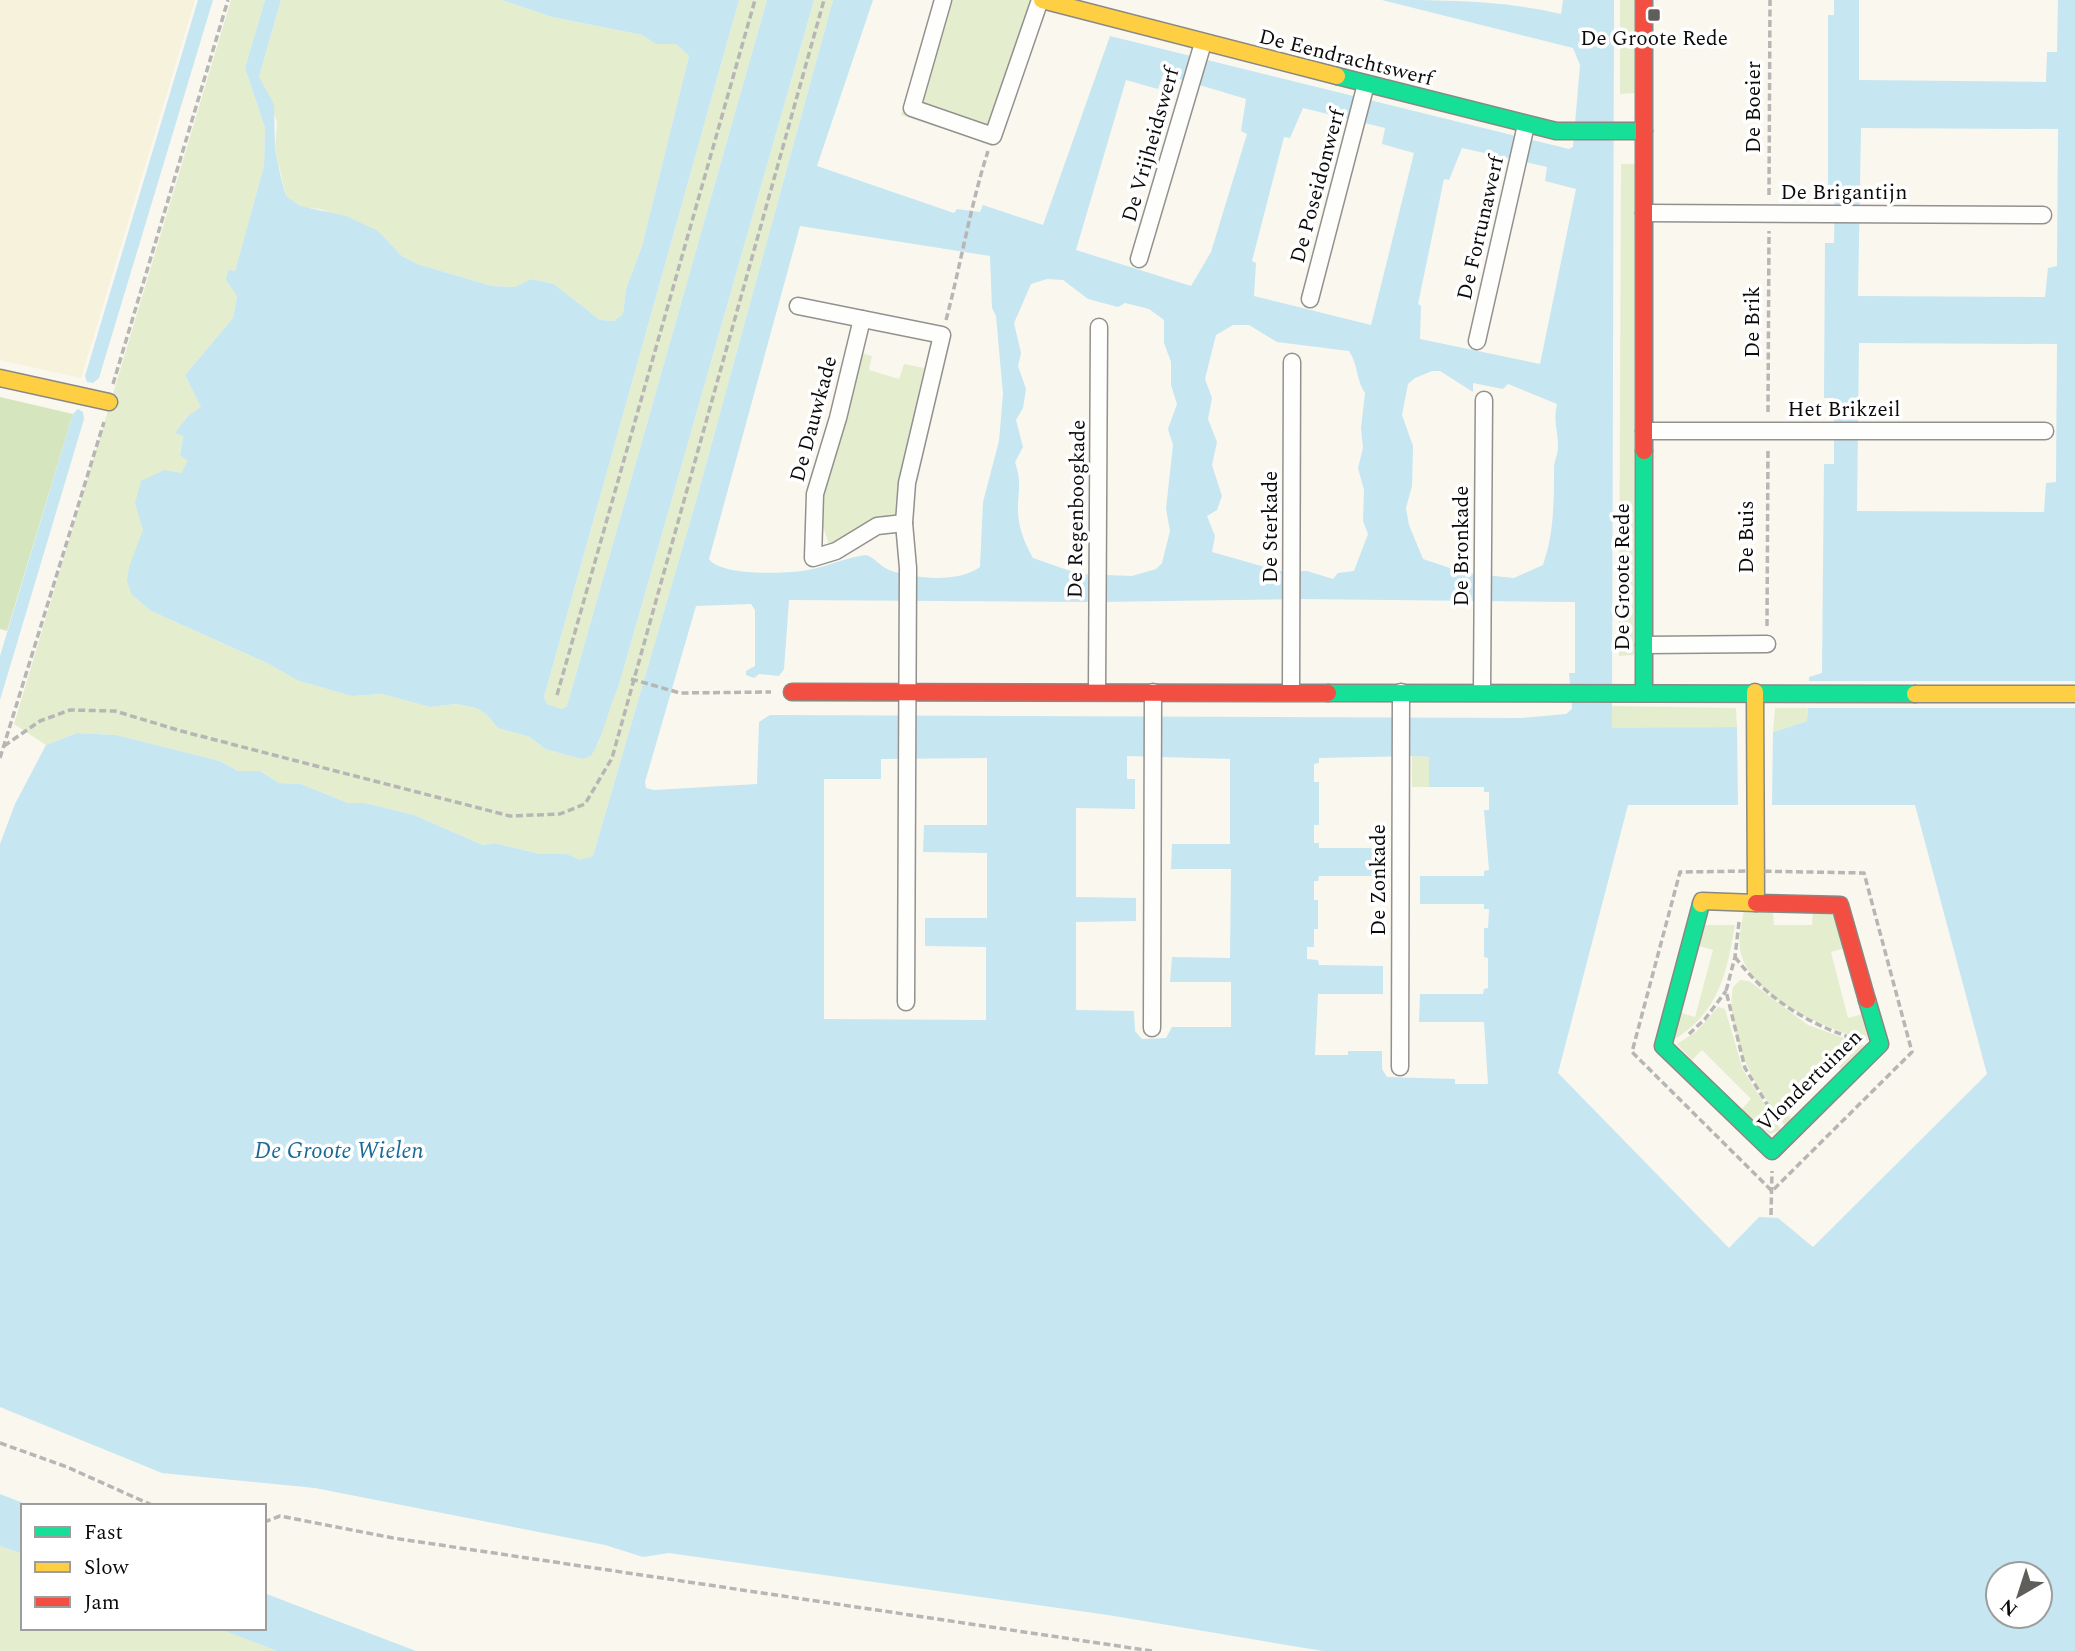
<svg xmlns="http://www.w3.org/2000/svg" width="2075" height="1651" font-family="Spectral,serif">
	<rect width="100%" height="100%" fill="#faf7ef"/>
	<polygon fill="#f6f2dc" points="0,0 195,0 81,378 0,360"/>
	<g fill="#e4eecf">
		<polygon points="231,0 265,0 245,68 265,128 264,166 235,271 237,296 233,318 185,375 202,408 188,416 176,433 183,436 180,454 189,461 181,473 136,503 143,530 132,595 151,611 267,663 299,681 352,696 382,694 430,707 456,704 476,708 487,715 498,728 530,737 545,749 581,759 598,744 607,710 619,685 814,0 833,0 696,501 593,856 580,861 567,854 540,854 495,843 483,845 414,815 365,803 348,803 301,784 279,783 260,771 238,771 220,761 115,735 77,733 46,745 14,724"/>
		<polygon points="281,0 502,0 552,17 642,35 656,44 676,44 689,56 642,246 626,289 623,314 614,321 600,320 554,284 531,279 515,287 492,286 417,264 402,256 378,231 320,209 300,207 286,196 275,149 277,122 259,77"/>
		<polygon points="739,0 767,0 567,706 562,709 547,704 544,697"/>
		<polygon points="934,0 1038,0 986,143 901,115"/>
		<polygon points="1620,0 1635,0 1635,93 1620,94"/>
		<polygon points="1621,164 1635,164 1634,655 1619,656"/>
		<path d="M861,353l11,3 -3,14 30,9 5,-15 20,4 -25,113 -2,34 -68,32c-1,-10 -6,-17 -7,-25 -5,-38 28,-129 39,-169z"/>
		<polygon points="1611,706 1736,708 1737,727 1612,729"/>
		<polygon points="1775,708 1807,708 1807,721 1773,732"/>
		<polygon points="1412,756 1429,757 1429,787 1412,787"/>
		<path d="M1744,910h29l1,15h38l1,-15 19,4 13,34 -14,4 17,66 15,-4 5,27c-42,-13 -114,-40 -127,-87 -4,-14 1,-30 3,-44z"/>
		<path d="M1705,925h30c-8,47 -16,87 -60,114l6,-26 14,4 18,-67 -14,-4z"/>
		<path d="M1740,980l9,1 59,44 58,21 -24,24 -11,-11 -49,49 10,11 -7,7c-28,-36 -61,-91 -52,-139z"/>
		<polygon points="1718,1007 1725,1009 1743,1070 1781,1130 1770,1134 1741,1110 1751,1099 1702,1050 1692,1060 1677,1044 1697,1031"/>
		<polygon points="0,1546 23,1554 23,1628 217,1628 277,1651 0,1651"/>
	</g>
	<polygon fill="#d5e6be" points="0,397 73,414 7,631 0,629"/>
	<g fill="#c6e6f2" fill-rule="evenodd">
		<polygon points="198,0 213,0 99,378 93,383 87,382 85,376"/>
		<path d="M265,0h16l-22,77 15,27 1,45 6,29 5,18 14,10 46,10 32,15 24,25 15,8 75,22 23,1 16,-8 23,5 46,36 14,1 9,-7 3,-25 16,-43 47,-190 -13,-12h-20l-14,-9 -90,-18 -50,-17h237l-195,697 3,7 15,5 5,-3 200,-706h47l-195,685c-11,24 -15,50 -28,71l-10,3 -36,-10 -15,-12 -32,-9 -11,-13 -11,-7 -20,-4 -26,3 -48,-13 -30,2 -53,-15 -32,-18 -116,-52 -19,-16 -5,-14 2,-14 14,-37 -8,-27 6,-22 23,-11 17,3 7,-12 -8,-6 3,-19 -8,-3 13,-17 13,-9 -16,-32 48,-57 4,-22 -11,-16 2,-10 7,1 29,-105 1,-38 -20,-60z"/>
		<path d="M833,0h40l-56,166 137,47 3,-4 23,3 3,-7 60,20 67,-189 459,113 4,-2 7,-82 -7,-17 -191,-48c62,0 119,0 179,14l2,-14h51l-2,728 125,-1 36,5 34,-11 2,-44 13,-4 2,-209h10v-66h-10l1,-155h9l1,-58h-7v-170h6v-15h25v80l187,2 1,-30h10l1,-52h17v1651h-752l-215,-36 -439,-62 -26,4 -38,-12 -290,-57 -153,-15 -162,-66v-563l15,-40 31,-59 31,-12 39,2 104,26 18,10h22l19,12 22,1 47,19h17l49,12 69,30 12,-2 45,11h27l13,6 13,-4 103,-355zM1163,74l83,25 -5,32 6,3 -36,118 -20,34 -115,-36 50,-170 32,9zM1303,108l82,20 -3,16 32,9 -43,172 -117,-29 2,-33 -4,-2 32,-124 6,1zM1861,128l197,1 -1,137 -9,2 -3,29 -187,-1zM1462,148l85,19 -2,14 31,8 -36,175 -120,-25 1,-33 -3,-2 26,-125 5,1zM800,226l190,30 2,52 4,8 7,78 -4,47 -16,61 -3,65c-22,16 -65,12 -91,3 -9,-4 -14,-12 -23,-15 -18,2 -35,10 -53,14 -21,5 -92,8 -104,-10zM1047,279l16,1 25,19 30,8 7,-4 24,6 15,11v23l7,19v23l6,19 -9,25 5,16 -7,64 4,22 -8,32 -6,6 -24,7 -53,-2 -46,-16c-9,-16 -16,-33 -15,-53 1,-19 3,-24 -3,-43l8,-15 -7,-27 7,-12 3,-19 -8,-23 3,-13 -7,-30 17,-39zM1233,325h16l28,17 72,9c9,13 7,29 16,42l-4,35 2,20 -5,20 6,22 -1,31 5,13 -14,37 -16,2 -5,6 -26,-8h-28l-67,-19 3,-16 -8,-20 10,-6 5,-14 -10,-31 5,-23 -9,-23 4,-21 -7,-19 11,-44zM1859,343l198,1 -1,138 -10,1 -2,29 -187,-1zM1432,371h8l33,21v-9l30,6 5,-5 49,20c-4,19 1,25 1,43 0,7 -4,14 -4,21 0,34 0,65 -11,97l-29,13 -49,-5 -42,-14 -14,-34 -3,-17 6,-22 1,-40 -11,-31 6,-31 7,-6zM1299,599l276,3v71h-6l3,36 -6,5 -45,4 -751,-3 -11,7 -2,62 -103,6 -8,-2 -1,-6 51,-176 55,-2 4,6v56l-9,5v4l8,3 5,-4 20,2 5,-7 5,-69 307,2zM1127,756l103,3v85h-58l-1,25h60l-1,89 -58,-1 -2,25h61v45h-59l-6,11 -24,1 -7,-8 -1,-20 -58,-1v-88l60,-1v-23l-60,-1v-89l59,1v-30h-8zM1414,756l15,1v30h55v5h5v18h-5l5,60 -5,1v5h-64v28h64v5h5l-1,19h-4v29l4,1v30l-4,1 -1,5h-63l-1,28h65l4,62h-33v-5l-68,-2 -5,-8v-18h-34v4h-33l3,-61h65v-28l-64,-1 -1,-5 -11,-1v-12h7v-18h4v-29h-4v-19h4l1,-5h64v-28h-64v-5h-5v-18h5v-43h-5v-18l5,-1v-5zM987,758v67h-63l-1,27 64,1v65h-62v28l61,1v73l-162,-1v-240h57v-20zM1628,805h287l72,269 -174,173 -35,-29 -19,-1 -30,31 -171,-175zM1998,1574h42v42h-42z"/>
		<polygon points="78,409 83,412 84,419 0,700 0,656 73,414"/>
		<polygon points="0,1494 31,1506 23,1506 23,1554 0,1546"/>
		<polygon points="264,1593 416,1651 277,1651 217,1628 264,1628"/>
	</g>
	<g fill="#faf7ef">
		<polygon points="1805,681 2075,681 2075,708 1804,708"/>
		<polygon points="1737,724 1773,728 1772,808 1738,808"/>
	</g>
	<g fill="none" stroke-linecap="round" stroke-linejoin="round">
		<g stroke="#93918e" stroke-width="19">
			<g id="street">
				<polyline points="943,0 912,108 993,136 1040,0"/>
				<polyline points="1644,213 2043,215"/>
				<polyline points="1139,259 1203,43"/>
				<polyline points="1310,299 1366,84"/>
				<polyline points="798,306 942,335 907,483 904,523 908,568 906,1002"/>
				<polyline points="862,319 838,418 815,494 813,558 836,551 877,526 904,523"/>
				<polyline points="1477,341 1526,125"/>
				<polyline points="1644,431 2045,431"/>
				<polyline points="1644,645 1767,644"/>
				<polyline points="1097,692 1099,327"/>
				<polyline points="1291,692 1292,362"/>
				<polyline points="1482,692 1484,400"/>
				<polyline points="1152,1028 1153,692"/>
				<polyline points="1400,1067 1401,692"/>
			</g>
		</g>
		<g stroke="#898884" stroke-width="19">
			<g id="fast">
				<polyline points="1337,76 1556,131 1644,131"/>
				<polyline points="1644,451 1644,693"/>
				<polyline points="1328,693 1915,694"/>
				<polyline points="1701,904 1663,1046 1772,1151 1880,1044 1867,1000"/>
			</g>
		</g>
		<g stroke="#898884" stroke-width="19">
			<g id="slow">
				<polyline points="1042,0 1337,76"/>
				<polyline points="0,378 109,402"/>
				<polyline points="1915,694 2075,694"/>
				<polyline points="1701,904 1702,901 1756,903 1755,692"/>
			</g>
		</g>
		<g stroke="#898884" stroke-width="19">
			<g id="jam">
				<polyline points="1644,0 1644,451"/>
				<polyline points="792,692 1328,693"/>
				<polyline points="1756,903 1840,905 1867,1000"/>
			</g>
		</g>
		<g stroke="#b7b6b5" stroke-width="3.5" stroke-dasharray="7 3.5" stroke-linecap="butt">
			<polyline points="1769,195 1770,0"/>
			<path d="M946,320c15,-56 24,-113 42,-169"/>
			<polyline points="113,384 228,0"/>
			<polyline points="1768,412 1769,231"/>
			<polyline points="1767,626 1768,448"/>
			<polyline points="631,679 680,693 771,692"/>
			<polyline points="557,695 755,0"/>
			<polyline points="4,746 40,721 70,710 115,711 181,731 510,816 560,814 585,804 612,758 824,0"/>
			<polyline points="0,758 104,422"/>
			<polygon points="1754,871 1864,873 1912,1052 1772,1191 1632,1052 1680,872"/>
			<polyline points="1739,922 1735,957 1726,991 1745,1068 1776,1119"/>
			<path d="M1735,957c32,42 71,66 120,82"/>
			<polyline points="1689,1034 1705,1019 1726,991"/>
			<polyline points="1771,1215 1772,1171"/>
			<polyline points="0,1443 67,1467 154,1506"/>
			<polyline points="264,1522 280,1516 393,1538 1152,1651"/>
		</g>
		<use href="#street" stroke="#fefefd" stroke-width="16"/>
		<use href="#fast" stroke="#16e098" stroke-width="16"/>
		<use href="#slow" stroke="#ffcf43" stroke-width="16"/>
		<use href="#jam" stroke="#f24e42" stroke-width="16"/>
	</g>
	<rect fill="#5f5e5b" stroke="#fff" stroke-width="2.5" x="1647" y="8" width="14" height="14" rx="3.5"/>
	<g text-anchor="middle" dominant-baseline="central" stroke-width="7" stroke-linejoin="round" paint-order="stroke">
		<g font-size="21" fill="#0b0b0b" stroke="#fff">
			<text x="1654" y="39">De Groote Rede</text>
		</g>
		<g font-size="21" fill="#0b0b0b" stroke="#fff">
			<text transform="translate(1346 58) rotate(14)">De Eendrachtswerf</text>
			<text transform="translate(1754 107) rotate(-90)">De Boeier</text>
			<text transform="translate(1151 145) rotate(-74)">De Vrijheidswerf</text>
			<text transform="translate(1318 186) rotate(-75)">De Poseidonwerf</text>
			<text x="1844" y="193">De Brigantijn</text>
			<text transform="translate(1481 228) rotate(-77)">De Fortunawerf</text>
			<text transform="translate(1753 322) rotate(-90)">De Brik</text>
			<text x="1844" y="410">Het Brikzeil</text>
			<text transform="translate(814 419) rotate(-75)">De Dauwkade</text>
			<text transform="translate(1077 509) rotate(-89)">De Regenboogkade</text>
			<text transform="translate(1271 527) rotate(-90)">De Sterkade</text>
			<text transform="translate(1747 537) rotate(-90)">De Buis</text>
			<text transform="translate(1462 546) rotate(-90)">De Bronkade</text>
			<text transform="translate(1623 577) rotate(-90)">De Groote Rede</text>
			<text transform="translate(1379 880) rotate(-90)">De Zonkade</text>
			<text transform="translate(1810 1081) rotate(-44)">Vlondertuinen</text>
		</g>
		<g font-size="23" font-style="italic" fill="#186999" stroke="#fff">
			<text x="339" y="1151">De Groote Wielen</text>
		</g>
	</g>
	<rect x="21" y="1504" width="245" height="126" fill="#ffffff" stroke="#9d9d9d" stroke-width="2"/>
	<rect x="35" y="1527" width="35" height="10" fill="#16e098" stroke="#9d9d9d" stroke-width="2"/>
	<text x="84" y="1539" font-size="21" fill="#0b0b0b">Fast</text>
	<rect x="35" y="1562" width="35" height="10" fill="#ffcf43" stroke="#9d9d9d" stroke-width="2"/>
	<text x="84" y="1574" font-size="21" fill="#0b0b0b">Slow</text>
	<rect x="35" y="1597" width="35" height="10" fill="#f24e42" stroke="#9d9d9d" stroke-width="2"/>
	<text x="84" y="1609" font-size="21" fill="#0b0b0b">Jam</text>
	<g transform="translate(2019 1595) rotate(219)"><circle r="33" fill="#ffffff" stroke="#9d9d9d" stroke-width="2"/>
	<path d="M0-5L12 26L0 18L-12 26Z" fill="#5f5e5b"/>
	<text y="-10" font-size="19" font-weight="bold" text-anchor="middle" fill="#0b0b0b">N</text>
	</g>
</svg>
